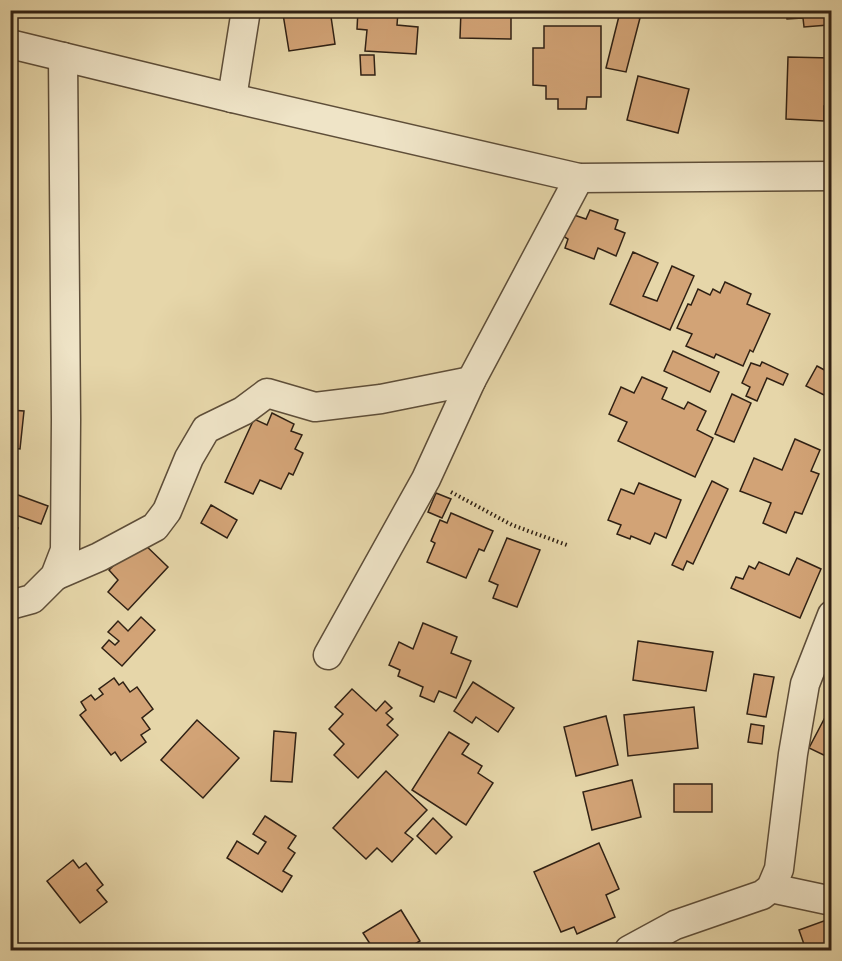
<svg xmlns="http://www.w3.org/2000/svg" width="842" height="961" font-family="'IM FELL English',serif">
	<rect width="100%" height="100%" fill="#e6d6a9"/>
	<filter id="stains"><feTurbulence type="fractalNoise" baseFrequency=".00333" numOctaves="4"/><feColorMatrix values="0 0 0 0 .2 0 0 0 0 .09 0 0 0 0 .02 0 0 0 .5 -.17"/></filter>
	<radialGradient id="worn" r=".72"><stop offset=".6" stop-color="#630" stop-opacity="0"/><stop offset="1" stop-color="#630" stop-opacity=".3"/></radialGradient>
	<g fill="#d2a376" stroke="#302114" stroke-width="1.5">
		<polygon points="303,10 330,10 335,44 289,51 283,14"/>
		<polygon points="358,10 416,10 415,14 398,12 397,25 418,27 416,54 365,51 367,30 357,29"/>
		<polygon points="461,10 511,10 511,39 460,38"/>
		<polygon points="786,10 832,10 832,15 827,16 828,25 804,27 803,18 787,19"/>
		<polygon points="620,12 640,18 626,72 606,68"/>
		<polygon points="544,26 601,26 601,97 587,97 586,109 558,109 558,99 546,99 546,86 533,85 533,48 544,48"/>
		<polygon points="360,55 374,55 375,75 361,75"/>
		<polygon points="788,57 831,58 832,106 824,106 824,121 786,119"/>
		<polygon points="638,76 689,89 678,133 627,120"/>
		<polygon points="590,210 618,220 615,229 625,233 616,256 598,248 594,259 565,248 568,239 563,236 571,214 586,219"/>
		<polygon points="633,252 658,263 643,296 657,301 672,266 694,276 670,330 610,304"/>
		<polygon points="725,282 751,294 747,304 770,314 753,352 750,350 743,366 716,354 714,358 686,346 692,334 677,328 688,304 691,305 698,289 710,295 713,289 720,293"/>
		<polygon points="673,351 719,372 710,392 664,371"/>
		<polygon points="762,362 788,374 783,385 767,378 757,401 746,396 750,387 742,383 751,363 760,366"/>
		<polygon points="817,366 832,374 832,399 806,386"/>
		<polygon points="642,377 667,388 662,399 684,409 688,402 706,411 697,430 713,438 695,477 618,441 627,422 609,414 621,387 634,393"/>
		<polygon points="732,394 751,403 734,442 715,434"/>
		<polygon points="10,410 24,411 20,449 12,448 12,454"/>
		<polygon points="272,413 294,424 291,431 302,435 295,449 303,453 293,475 289,473 281,489 260,480 253,494 225,482 254,419 267,425"/>
		<polygon points="795,439 820,450 811,471 819,474 802,514 795,512 786,533 763,523 771,503 740,491 754,458 782,470"/>
		<polygon points="712,481 728,489 693,564 687,561 683,570 672,565"/>
		<polygon points="639,483 681,500 666,538 655,533 650,544 631,536 630,539 617,534 621,525 608,520 621,489 634,494"/>
		<polygon points="10,492 48,506 41,524 10,513"/>
		<polygon points="436,493 451,499 442,518 428,512"/>
		<polygon points="211,505 237,520 227,538 201,523"/>
		<polygon points="451,513 493,531 484,551 479,549 466,578 427,562 435,543 431,541 440,520 447,523"/>
		<polygon points="10,526 18,528 11,547 10,546"/>
		<polygon points="507,538 540,550 517,607 493,598 498,585 489,581"/>
		<polygon points="140,540 168,567 128,610 108,592 118,580 109,570"/>
		<polygon points="797,558 821,569 800,618 731,588 736,577 743,579 749,566 755,569 759,562 789,575"/>
		<polygon points="141,617 155,630 122,666 102,648 109,640 115,645 119,641 108,632 118,621 128,631"/>
		<polygon points="423,623 457,637 451,653 471,661 456,698 439,691 434,702 420,696 423,687 398,676 400,670 389,665 399,642 413,649"/>
		<polygon points="638,641 713,652 706,691 633,680"/>
		<polygon points="754,674 774,677 766,717 747,714"/>
		<polygon points="114,678 119,685 123,682 130,692 137,687 153,709 142,718 150,729 141,735 146,742 121,761 115,752 111,755 80,715 86,710 81,702 91,695 95,700 103,694 99,689"/>
		<polygon points="473,682 514,708 498,732 476,717 472,723 454,711"/>
		<polygon points="352,689 376,711 385,701 392,708 386,713 393,719 387,725 398,735 358,778 334,755 344,744 329,729 343,714 335,707"/>
		<polygon points="832,704 832,759 809,748"/>
		<polygon points="694,707 698,748 628,756 624,715"/>
		<polygon points="606,716 618,765 576,776 564,727"/>
		<polygon points="197,720 239,758 203,798 161,760"/>
		<polygon points="751,724 764,726 762,744 748,742"/>
		<polygon points="274,731 296,733 292,782 271,781"/>
		<polygon points="449,732 469,744 462,754 482,766 478,773 493,783 466,825 412,790"/>
		<polygon points="386,771 427,810 405,833 413,839 392,862 377,848 366,859 333,828"/>
		<polygon points="632,780 641,817 592,830 583,792"/>
		<rect x="674" y="784" width="38" height="28"/>
		<polygon points="265,816 296,836 288,848 295,853 283,871 292,876 282,892 227,858 237,841 258,854 266,842 253,834"/>
		<polygon points="433,818 452,837 436,854 417,836"/>
		<polygon points="599,843 619,889 606,895 615,917 577,934 574,927 561,932 534,872"/>
		<polygon points="73,860 79,868 86,863 103,885 97,890 107,902 80,923 47,881"/>
		<polygon points="401,910 420,941 405,950 374,950 363,933"/>
		<polygon points="832,918 832,950 806,950 799,930"/>
	</g>
	<g fill="none" stroke-linecap="round" stroke-linejoin="round">
		<g stroke="#5e4e39" stroke-width="31">
			<g id="minor">
				<polyline points="10,44 232,98 579,178 832,176"/>
				<polyline points="232,98 246,10"/>
				<polyline points="55,576 99,557 155,527 167,511 189,458 206,429 243,411 267,393 315,407 381,399 471,381"/>
				<polyline points="10,605 32,599 55,576 65,550 66,419 63,57"/>
				<polyline points="328,655 426,479 471,381 579,178"/>
				<polyline points="771,888 832,901"/>
				<polyline points="629,950 675,925 762,895 771,888 779,869 793,754 805,684 832,615"/>
			</g>
		</g>
		<polyline stroke="#302114" stroke-width="4" stroke-dasharray="1.5 3" stroke-linecap="butt" points="451,492 512,525 567,545"/>
		<use href="#minor" stroke="#efe4c7" stroke-width="28"/>
	</g>
	<rect width="842" height="961" fill="none" stroke="#e6d6a9" stroke-width="36"/>
	<rect x="12" y="12" width="818" height="937" fill="none" stroke="#302114" stroke-width="3"/>
	<rect x="18" y="18" width="806" height="925" fill="none" stroke="#302114" stroke-width="1.5"/>
	<rect width="100%" height="100%" filter="url(#stains)"/>
	<rect width="100%" height="100%" fill="url(#worn)"/>
</svg>
